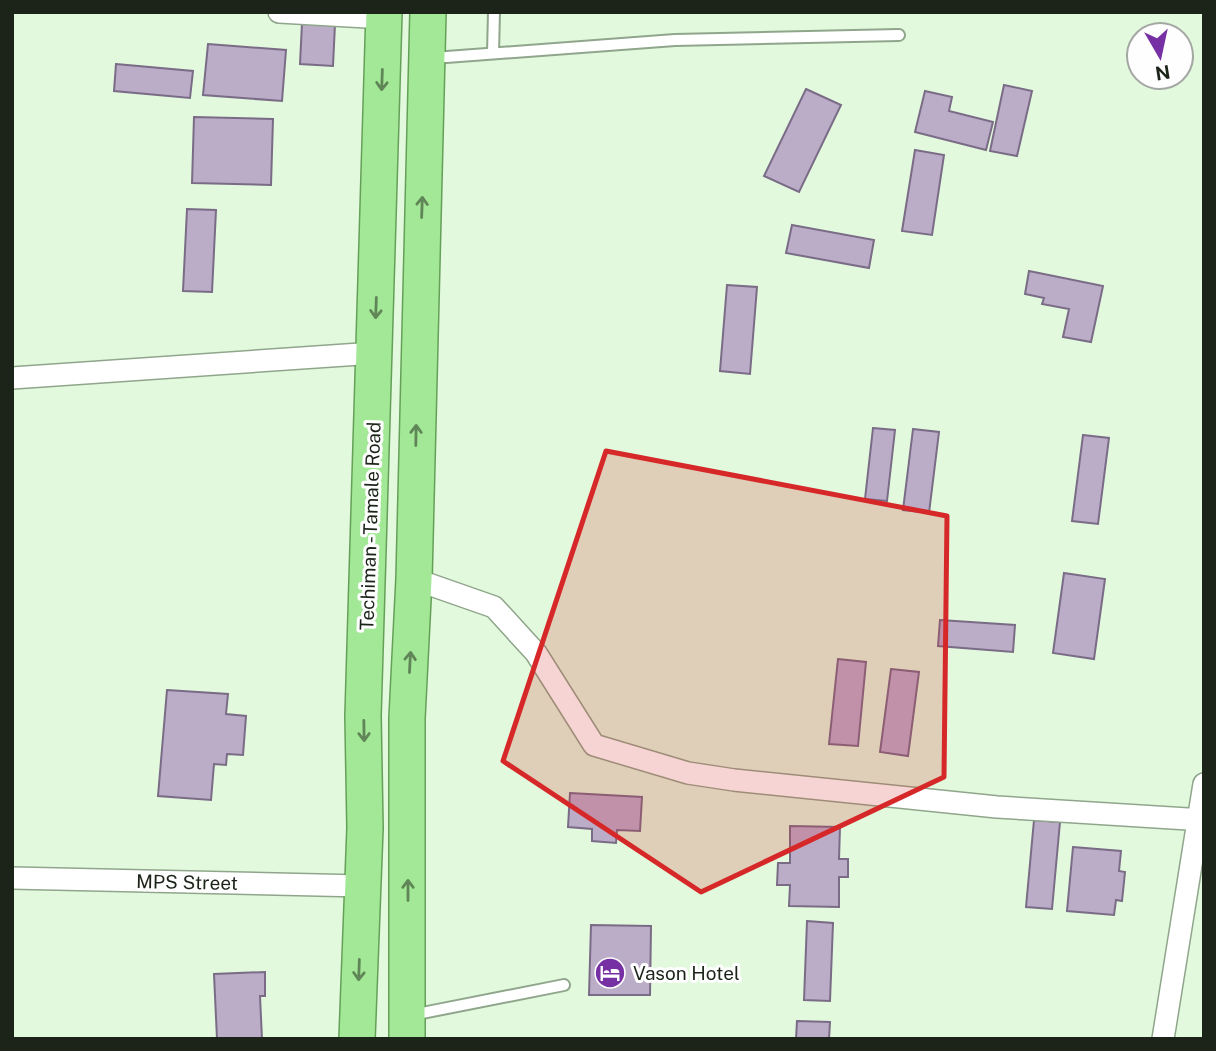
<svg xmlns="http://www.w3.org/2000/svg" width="1216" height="1051" font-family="'Public Sans',sans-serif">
	<rect width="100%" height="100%" fill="#e2f9dd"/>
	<g fill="#bbacc8" stroke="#7a6c86" stroke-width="2">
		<polygon points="302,23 335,24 333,66 300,64"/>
		<polygon points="208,44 286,50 282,101 203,95"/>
		<polygon points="116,64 193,71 190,98 114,91"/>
		<polygon points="1004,85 1032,91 1017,156 990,151"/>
		<polygon points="806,89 841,105 799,192 764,176"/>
		<polygon points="925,91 952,97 949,111 993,122 986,150 915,132"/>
		<polygon points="194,117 273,119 271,185 192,183"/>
		<polygon points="915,150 944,155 932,235 902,231"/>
		<polygon points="187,209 216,210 212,292 183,291"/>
		<polygon points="792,225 874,240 869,268 786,253"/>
		<polygon points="1029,271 1103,286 1091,342 1063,337 1069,309 1042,304 1044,298 1025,294"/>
		<polygon points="727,285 757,287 750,374 720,371"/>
		<polygon points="873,428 895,430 887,501 865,499"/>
		<polygon points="913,429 939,432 929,513 903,510"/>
		<polygon points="1083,435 1109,438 1098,524 1072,521"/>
		<polygon points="1064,573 1105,579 1094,659 1053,653"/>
		<polygon points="940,620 1015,625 1013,652 938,646"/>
		<polygon points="838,659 866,662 858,746 829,744"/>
		<polygon points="891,669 919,672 908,756 880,752"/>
		<polygon points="167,690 228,694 226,714 246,716 243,755 227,754 226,765 214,764 211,800 158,796"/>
		<polygon points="570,793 642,797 640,831 617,830 616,843 592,841 592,829 568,827"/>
		<polygon points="1034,820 1060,822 1052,909 1026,907"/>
		<polygon points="790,826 840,827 839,859 848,859 848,877 839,877 839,907 789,906 790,885 777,885 778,863 790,863"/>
		<polygon points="1073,847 1121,851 1119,871 1125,872 1122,901 1116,900 1114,915 1067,911"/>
		<polygon points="807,921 833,923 830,1001 804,1000"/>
		<polygon points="591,925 651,926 650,995 589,995"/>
		<polygon points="265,972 265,996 260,996 262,1039 217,1039 214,974"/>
		<polygon points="797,1021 830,1022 829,1039 796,1039"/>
	</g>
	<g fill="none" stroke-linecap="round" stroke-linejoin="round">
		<g stroke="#90a68c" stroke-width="14">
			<g id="service">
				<polyline points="493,53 494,12"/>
				<polyline points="433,58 675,40 899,35"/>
				<polyline points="412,1015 564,985"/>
			</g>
		</g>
		<g stroke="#90a68c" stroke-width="24">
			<g id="minor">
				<polyline points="279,12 384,18"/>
				<polyline points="12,378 375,353"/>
				<polyline points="414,579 494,607 536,653 594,745 688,773 734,780 997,807 1204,820"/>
				<polyline points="12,878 362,886"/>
				<polyline points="1163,1039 1204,784"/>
			</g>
		</g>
		<g stroke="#65a059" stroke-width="38">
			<g id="trunk">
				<polyline points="357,1039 365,828 363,716 384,12"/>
				<polyline points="407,1039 407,718 414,579 428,12"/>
			</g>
		</g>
		<use href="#service" stroke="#fff" stroke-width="10"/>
		<use href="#minor" stroke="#fff" stroke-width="21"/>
		<use href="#trunk" stroke="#a3e896" stroke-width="35"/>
	</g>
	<defs><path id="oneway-shaft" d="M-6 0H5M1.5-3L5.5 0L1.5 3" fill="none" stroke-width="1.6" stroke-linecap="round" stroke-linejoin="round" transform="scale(1.75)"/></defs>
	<g stroke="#608658">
		<use href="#oneway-shaft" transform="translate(382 80) rotate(92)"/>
		<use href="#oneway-shaft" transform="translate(422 207) rotate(-88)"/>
		<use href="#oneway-shaft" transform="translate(376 308) rotate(92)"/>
		<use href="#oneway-shaft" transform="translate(416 435) rotate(-89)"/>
		<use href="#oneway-shaft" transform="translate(410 662) rotate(-87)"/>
		<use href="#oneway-shaft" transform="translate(364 731) rotate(89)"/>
		<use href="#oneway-shaft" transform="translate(408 890) rotate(-90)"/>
		<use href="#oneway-shaft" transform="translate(359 970) rotate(92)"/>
	</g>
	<path fill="#d62828" fill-opacity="0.2" stroke="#d62828" stroke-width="5" stroke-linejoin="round" d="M606,451l341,65 -3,261 -243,115 -198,-131z"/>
	<defs>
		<g id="hotel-disc" transform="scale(1.575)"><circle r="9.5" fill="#7730a3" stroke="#fefefe"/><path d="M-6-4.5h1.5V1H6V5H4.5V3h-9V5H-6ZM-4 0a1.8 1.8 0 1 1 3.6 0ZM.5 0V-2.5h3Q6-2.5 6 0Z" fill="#fff"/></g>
	</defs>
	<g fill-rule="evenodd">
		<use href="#hotel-disc" x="610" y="973"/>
	</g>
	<g text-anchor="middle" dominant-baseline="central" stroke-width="6" stroke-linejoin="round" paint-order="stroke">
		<g font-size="19" fill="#1c241a" stroke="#fefefe">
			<text transform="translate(370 526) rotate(-88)">Techiman - Tamale Road</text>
			<text transform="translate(187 882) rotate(1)">MPS Street</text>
		</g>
		<g font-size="19" fill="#1c241a" stroke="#fefefe" text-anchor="start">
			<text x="633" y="973">Vason Hotel</text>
		</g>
	</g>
	<rect width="1216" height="1051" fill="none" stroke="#1c241a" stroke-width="28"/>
	<g transform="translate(1160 56) rotate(171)"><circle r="33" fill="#fefefe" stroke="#a4a7a3" stroke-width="2"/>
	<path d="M0-5L12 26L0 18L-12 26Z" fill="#7730a3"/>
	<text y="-10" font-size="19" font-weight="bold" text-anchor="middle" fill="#1c241a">N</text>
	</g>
</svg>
